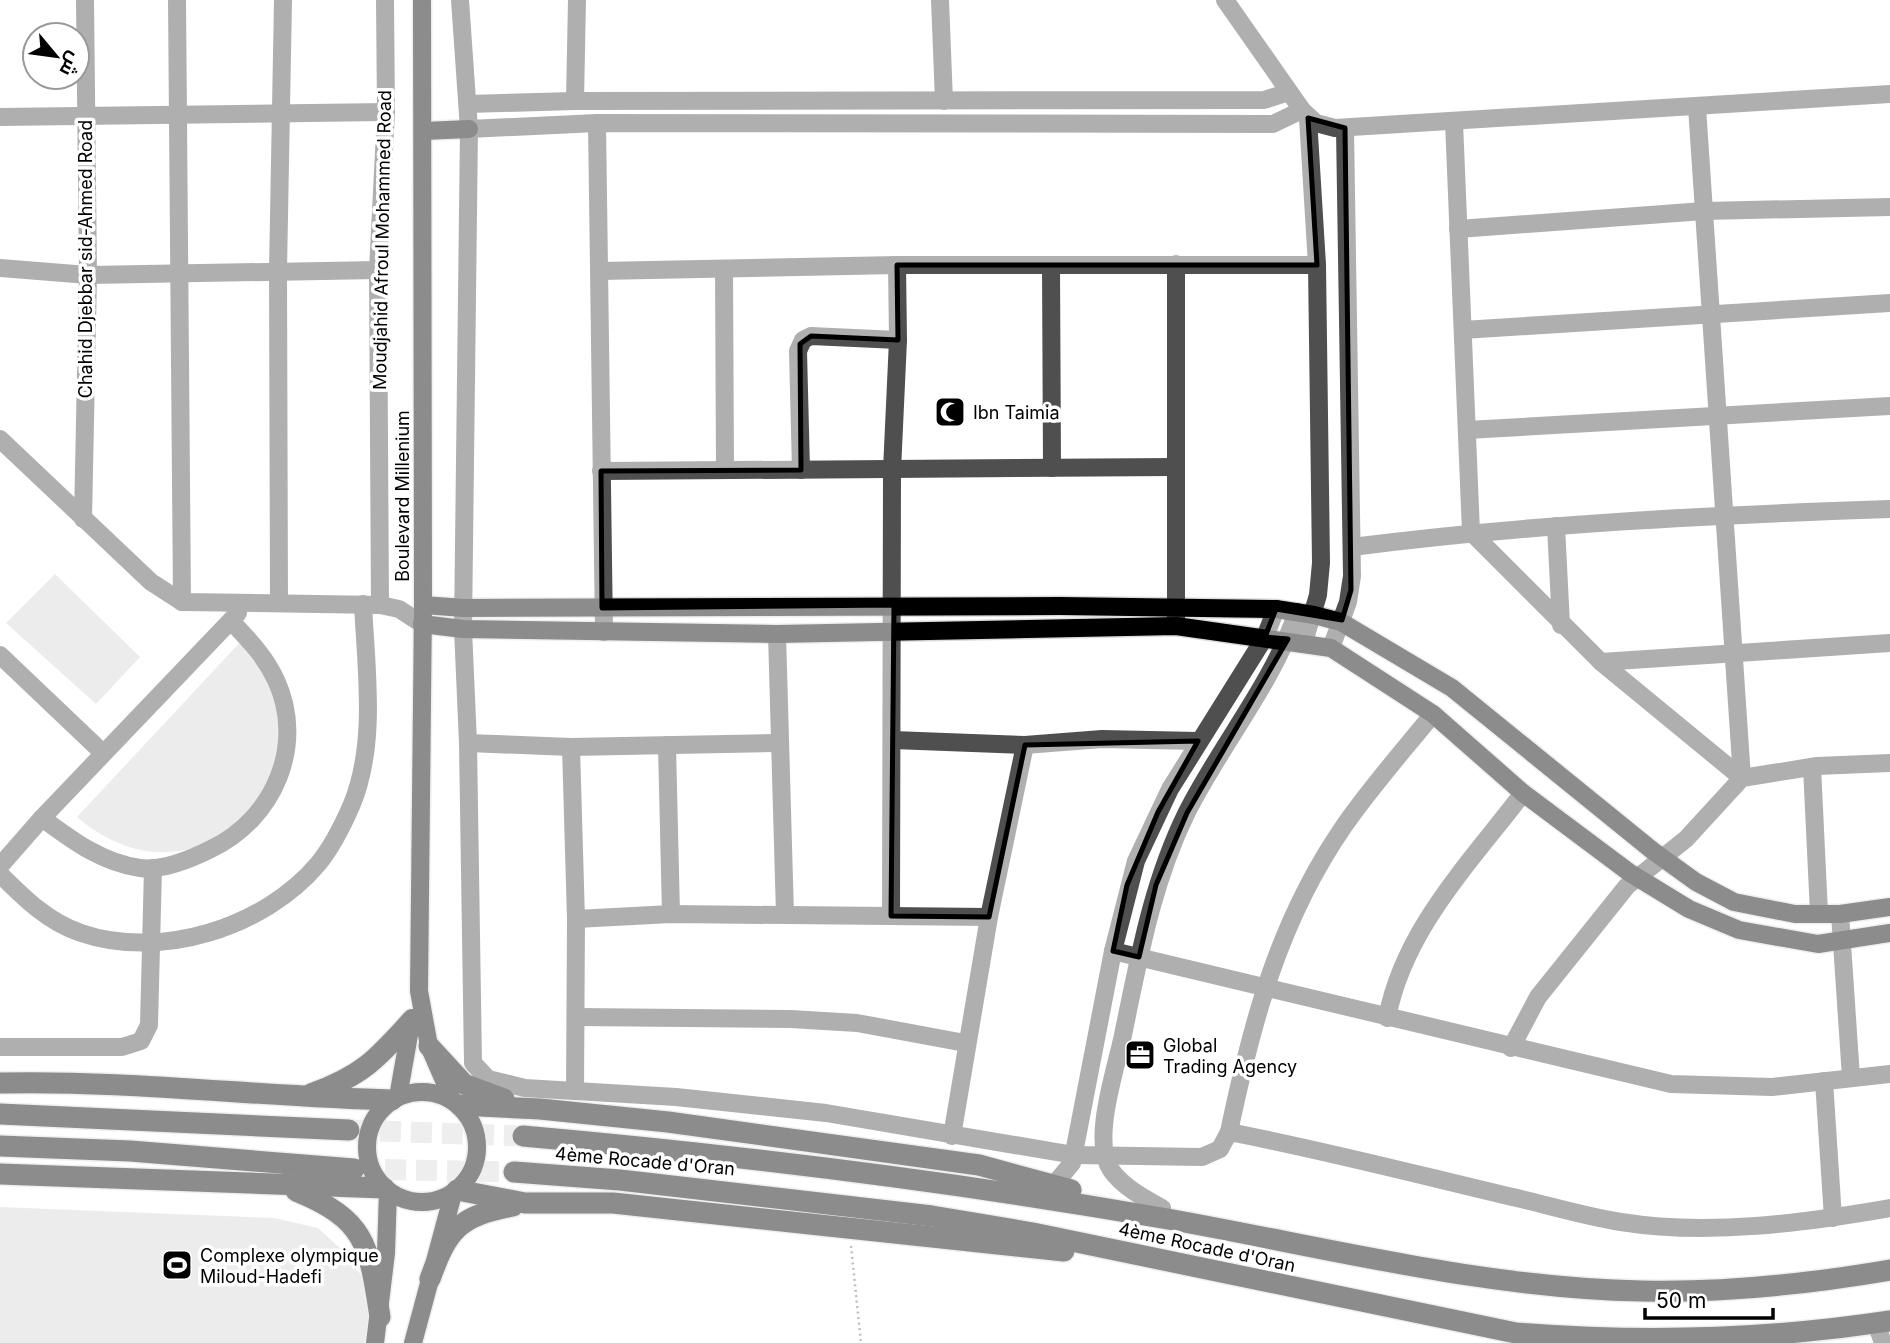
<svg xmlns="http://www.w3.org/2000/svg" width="1890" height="1343" font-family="Inter,Cairo,sans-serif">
	<rect width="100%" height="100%" fill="#fff"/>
	<g fill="#d6d6d6">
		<polygon points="55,574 140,657 96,704 6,623"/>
		<path d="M245,637c13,18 38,66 38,88 0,13 -2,41 -9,53 -4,9 -13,17 -19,25 -48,62 -120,64 -178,14z"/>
		<polygon points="0,1207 274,1218 318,1228 342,1250 365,1280 369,1319 364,1343 0,1343"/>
	</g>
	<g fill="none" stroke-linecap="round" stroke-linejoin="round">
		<g stroke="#d9d9d9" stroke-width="21" stroke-dasharray="21 10" stroke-linecap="butt">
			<polyline points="349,1130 523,1136"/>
			<polyline points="354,1169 514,1172"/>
		</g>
		<g stroke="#dbdbdb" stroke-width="21">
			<g id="major">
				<polyline points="422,0 423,605 419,991 429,1046 452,1099"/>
				<polyline points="424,131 469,129"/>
				<polyline points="423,605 464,608 1060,606 1276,609 1314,615 1341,622 1452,688 1653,851 1696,882 1734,902 1795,914 1840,914 1890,907"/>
				<polyline points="422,624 463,629 777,634 1176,626 1331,648 1433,714 1523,793 1630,873 1689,909 1739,930 1818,944 1890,933"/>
				<circle cx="422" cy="1147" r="55"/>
				<polyline points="398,1097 412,1018"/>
				<polyline points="375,1343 386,1253 388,1191"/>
				<polyline points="413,1343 453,1194"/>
			</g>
		</g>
		<g stroke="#dbdbdb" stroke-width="24">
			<g id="highway">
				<polyline points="429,1046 464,1084 504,1099"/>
				<path d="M0,1083c131,-3 261,14 392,17"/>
				<path d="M311,1094c51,-18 66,-35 101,-74"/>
				<polyline points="460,1105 540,1109 668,1122 979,1165 1071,1190"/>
				<polyline points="0,1114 349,1130"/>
				<path d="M523,1136c214,19 427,45 639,82 159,28 318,70 480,73 83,2 166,-7 248,-21"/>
				<polyline points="0,1146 130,1151 354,1169"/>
				<path d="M514,1172l106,8 312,36 101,17 483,100c126,10 249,7 374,-12"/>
				<polyline points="0,1174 384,1188"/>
				<polyline points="457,1190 525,1203 613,1203 1064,1251"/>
				<path d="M296,1191c71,29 73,55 84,126"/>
				<path d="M430,1279c18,-50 29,-63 83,-73"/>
			</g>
		</g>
		<polyline stroke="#717171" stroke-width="2.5" stroke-dasharray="2 3.5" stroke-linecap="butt" points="851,1246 861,1343"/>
		<g stroke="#4f4f4f" stroke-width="18">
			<polyline points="177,0 182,602"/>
			<path d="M460,0l9,129 -6,500 5,114 5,320 15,16 37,9 151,9 150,16 248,42 128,2 18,-8 9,-17c94,18 186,42 279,64 37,8 75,20 113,26 87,14 183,1 269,-14"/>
			<polyline points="940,0 944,101"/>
			<polyline points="1225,0 1302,110 1316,123 1335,128 1890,94"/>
			<polyline points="575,101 577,0"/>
			<polyline points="468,104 575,101 1264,100 1289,92"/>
			<polyline points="1697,107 1742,778"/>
			<polyline points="0,117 386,112"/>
			<polyline points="1454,122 1471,532 1601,662 1742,778"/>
			<polyline points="597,123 604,632"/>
			<polyline points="469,129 597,123 1273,124 1302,110"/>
			<polyline points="1458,229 1704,211 1890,207"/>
			<polyline points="1176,264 1176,622"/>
			<polyline points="1051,265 1052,468"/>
			<polyline points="0,268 88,275 378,270"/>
			<polyline points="724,269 725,470"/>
			<polyline points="600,271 897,265 1317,265"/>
			<polyline points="1463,330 1890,303"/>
			<polyline points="1467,430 1890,406"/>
			<polyline points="0,439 151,582 182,602 380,605 399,609 422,624"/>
			<polyline points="801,470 798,351 803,340 811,336 898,340"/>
			<polyline points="601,471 1176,467"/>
			<polyline points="83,519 88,275 85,0"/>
			<polyline points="1556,526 1561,625"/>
			<path d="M1352,547c179,-23 358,-32 538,-38"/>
			<polyline points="279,603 278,271 283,0"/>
			<polyline points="380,605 378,270 386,112 385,0"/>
			<polyline points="777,634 785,915"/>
			<polyline points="1304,642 1318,595 1321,563 1317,265 1308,118"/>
			<polyline points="1331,648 1348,602 1352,576 1345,128"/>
			<polyline points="0,655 103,753"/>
			<polyline points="1601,662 1890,643"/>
			<polyline points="893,740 1025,745 1102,739 1198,741"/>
			<polyline points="468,743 571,747 778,743"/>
			<polyline points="667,745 671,914"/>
			<polyline points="571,747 576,919 575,1091"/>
			<polyline points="1812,767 1819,913"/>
			<path d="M42,818c30,22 60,45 98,50 23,3 51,-9 71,-19 63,-30 95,-104 65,-169 -11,-24 -28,-41 -45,-59"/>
			<polyline points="0,866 42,818 238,613"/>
			<path d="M0,874c24,24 48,48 81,59 79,27 183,-5 237,-69 14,-17 25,-39 34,-60 25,-61 14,-135 11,-200"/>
			<polyline points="1840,914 1851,1077"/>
			<polyline points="891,916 892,470 898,340 897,265"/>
			<polyline points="576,919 671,914 989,917"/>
			<polyline points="1113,951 1671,1084 1772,1087 1890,1074"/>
			<polyline points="577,1017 791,1019 857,1023 965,1043"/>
			<path d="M1387,1018c17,-89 83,-155 136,-225"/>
			<polyline points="0,1047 122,1047 141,1041 149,1025 153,868"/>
			<polyline points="1511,1048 1538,997 1627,886 1686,839 1742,778 1817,766 1890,763"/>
			<polyline points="1824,1081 1833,1218"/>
			<path d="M1229,1132c23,-110 50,-212 115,-306 27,-39 59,-75 89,-112"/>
			<polyline points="952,1136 989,917 1025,745"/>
			<polyline points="1053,1186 1072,1163 1113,951 1136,861 1170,789 1265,637 1276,609"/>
			<path d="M1162,1208c-18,-10 -39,-21 -51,-38 -20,-29 5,-101 12,-135 16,-77 29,-152 64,-223 35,-69 85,-127 110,-200"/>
			<polyline points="1876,1323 1883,1343"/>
		</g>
		<use href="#major" stroke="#000" stroke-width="18"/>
		<use href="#highway" stroke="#000" stroke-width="21"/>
	</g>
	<path d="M0 0H1890V1343H0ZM1308,118l37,10 6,462 -9,30 -66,-11 -11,28 23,2 -101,174 -31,72 -17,72 -26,-6 14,-66 31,-73 40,-71 -173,4 -36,172 -98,-1 3,-311 -292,3 -1,-137 200,-1 -1,-126 11,-8 87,4 -1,-75h420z" fill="#fff" fill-opacity=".55" fill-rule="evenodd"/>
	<path fill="none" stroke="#000" stroke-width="5" stroke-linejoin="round" d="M1308,118l37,10 6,462 -9,30 -66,-11 -11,28 23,2 -101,174 -31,72 -17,72 -26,-6 14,-66 31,-73 40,-71 -173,4 -36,172 -98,-1 3,-311 -292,3 -1,-137 200,-1 -1,-126 11,-8 87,4 -1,-75h420z"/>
	<defs>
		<g id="mosque-square" transform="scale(1.575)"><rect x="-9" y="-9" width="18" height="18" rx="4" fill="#000" stroke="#fff"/><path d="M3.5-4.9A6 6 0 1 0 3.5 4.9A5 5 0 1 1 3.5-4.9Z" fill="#fff"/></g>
		<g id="office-square" transform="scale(1.575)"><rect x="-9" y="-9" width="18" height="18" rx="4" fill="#000" stroke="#fff"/><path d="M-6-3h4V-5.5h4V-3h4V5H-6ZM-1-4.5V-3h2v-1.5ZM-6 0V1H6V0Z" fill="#fff"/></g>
		<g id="stadium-square" transform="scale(1.575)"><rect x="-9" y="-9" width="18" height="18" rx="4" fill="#000" stroke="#fff"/><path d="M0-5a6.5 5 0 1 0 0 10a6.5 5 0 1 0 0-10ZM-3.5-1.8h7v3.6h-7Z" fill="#fff"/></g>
	</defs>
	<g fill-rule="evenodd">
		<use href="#mosque-square" x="950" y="412"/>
		<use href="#office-square" x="1140" y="1055"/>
		<use href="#stadium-square" x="177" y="1265"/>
	</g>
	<g text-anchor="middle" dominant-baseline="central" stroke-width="7" stroke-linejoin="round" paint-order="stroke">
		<g font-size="18" fill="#000" stroke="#fff">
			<text transform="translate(382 240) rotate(-89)">Moudjahid Afroul Mohammed Road</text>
			<text transform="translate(85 259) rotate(-90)">Chahid Djebbar sid-Ahmed Road</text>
			<text transform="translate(402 496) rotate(-90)">Boulevard Millenium</text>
			<text transform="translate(645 1161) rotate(5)">4ème Rocade d'Oran</text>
			<text transform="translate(1207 1247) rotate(12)">4ème Rocade d'Oran</text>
		</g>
		<g font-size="18" fill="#000" stroke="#fff" text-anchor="start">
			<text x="973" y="412">Ibn Taimia</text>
			<text x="1163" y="1045">Global<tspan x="1163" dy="21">Trading Agency</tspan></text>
			<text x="200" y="1255">Complexe olympique<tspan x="200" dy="21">Miloud-Hadefi</tspan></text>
		</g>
	</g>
	<g transform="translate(56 56) rotate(119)"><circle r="33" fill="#ffffff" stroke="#999999" stroke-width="2"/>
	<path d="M0-5L12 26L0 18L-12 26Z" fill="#000000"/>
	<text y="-10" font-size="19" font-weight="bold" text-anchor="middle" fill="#000000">ش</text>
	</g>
	<path d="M1645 1308v10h128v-10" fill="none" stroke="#000000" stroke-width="3.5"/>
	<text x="1656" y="1308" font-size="21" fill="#000000" stroke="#ffffff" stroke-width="5" paint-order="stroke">50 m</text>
</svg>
